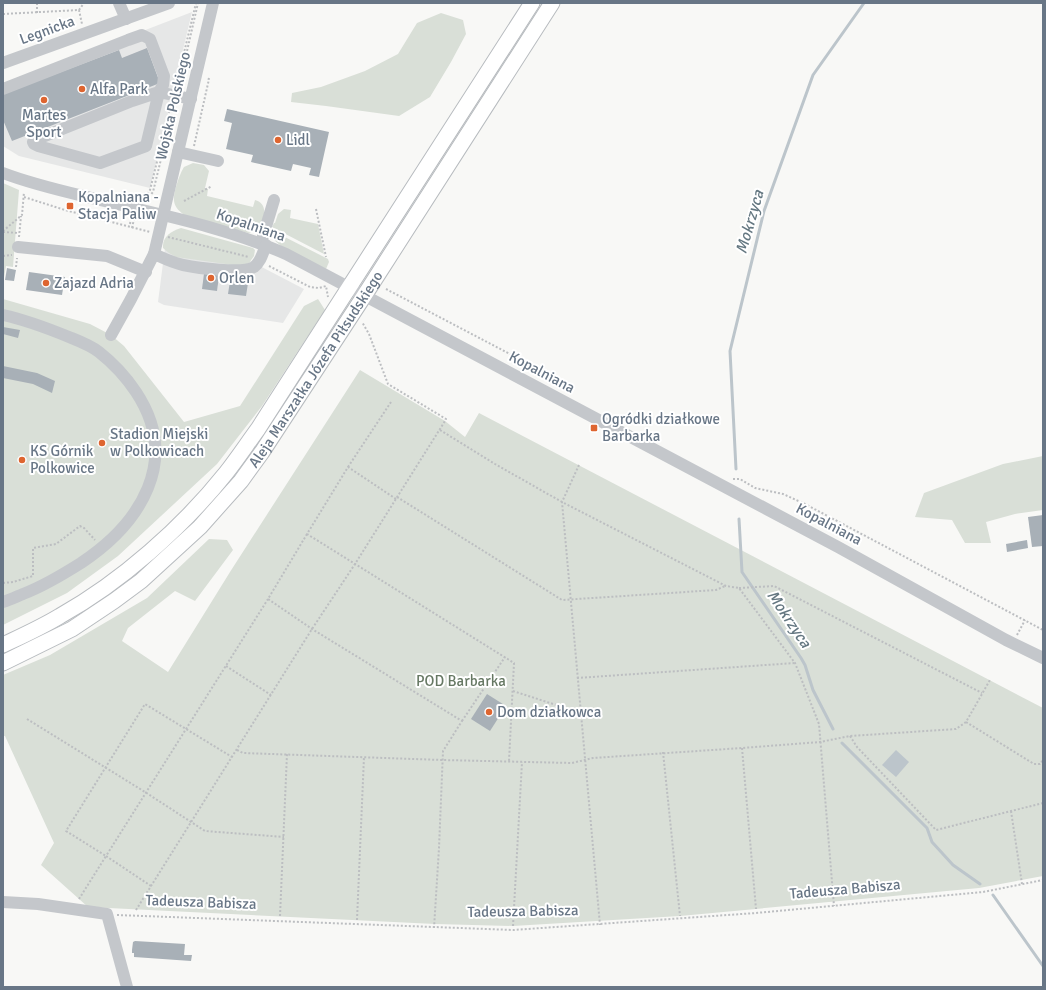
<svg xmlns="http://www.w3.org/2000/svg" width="1046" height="990" font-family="Signika,sans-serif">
	<rect width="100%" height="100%" fill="#f8f8f6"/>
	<g fill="#e6e7e7">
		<polygon points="192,12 150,188 19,156 3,146 3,85"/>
		<polygon points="166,240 248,260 304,289 283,323 164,305 158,302"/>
	</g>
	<g fill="#d9dfd7">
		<polygon points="441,13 463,20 466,34 451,62 430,97 399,116 326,106 291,102 292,93 321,87 365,71 398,54 417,23"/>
		<path d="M193,163l11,2 5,6 -4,17 3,1 -1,7 46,11 2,-7c17,4 8,30 -7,33l-62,-17c-6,-4 -11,-8 -12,-15 -1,-8 6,-28 10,-34z"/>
		<polygon points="3,183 19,190 13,267 6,266 3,283"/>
		<polygon points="284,209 291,210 290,218 318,224 324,254 272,227 274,223 275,223 278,214"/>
		<path d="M181,228l72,20 2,2 -1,6 -5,7 -9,3 -64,-9 -7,-4 -6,-5c-1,-11 8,-17 18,-20z"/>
		<polygon points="271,230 328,259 329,262 326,269 281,246 272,238"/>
		<polygon points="3,299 90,324 111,335 124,346 184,422 240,406 304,306 318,299 325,310 262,406 217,464 118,556 67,593 3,625"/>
		<polygon points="360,370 445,421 465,437 479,413 1043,708 1043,876 979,888 680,916 513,926 435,924 88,907 41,865 54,843 5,736 3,736 3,675 50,655 147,598 209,539 227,540 233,550 195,601 175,591 128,628 122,641 168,672 230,572"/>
		<polygon points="1043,456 1043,510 1015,514 986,522 991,543 965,543 952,520 915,517 924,493 1003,464"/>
	</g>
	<polygon fill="#bcc5cb" points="896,750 909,762 896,777 882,765"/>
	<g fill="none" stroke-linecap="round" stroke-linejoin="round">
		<g stroke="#bcc5cb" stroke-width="3">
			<polyline points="736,469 730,351 764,211 813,75 864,3"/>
			<polyline points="739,519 742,572 801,658 805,665 813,690 833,729"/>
			<polyline points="842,743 927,828 932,842 953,865 980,884"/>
			<polyline points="993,895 1043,966"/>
		</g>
	</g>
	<g fill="#a8b0b7">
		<polygon points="147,48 160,83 12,141 3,120 3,94 119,50 122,58"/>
		<polygon points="227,109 329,132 319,177 309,175 311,168 293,164 291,171 251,162 253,155 226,149 232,123 224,121"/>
		<polygon points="205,266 220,268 217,291 202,289"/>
		<polygon points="7,268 16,270 14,281 5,280"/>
		<polygon points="29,272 65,277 62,295 26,290"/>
		<polygon points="230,281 248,283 246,296 228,294"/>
		<polygon points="3,327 20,330 18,338 3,334"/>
		<polygon points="3,366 37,373 55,381 52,393 33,384 3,378"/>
		<polygon points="1043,515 1043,546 1032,547 1028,517"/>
		<polygon points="1027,540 1028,548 1007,552 1006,544"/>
		<polygon points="487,694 506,706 490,731 471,719"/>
		<polygon points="135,941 185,944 184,955 192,955 191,961 134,957 134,953 132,953 132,950 133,942"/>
	</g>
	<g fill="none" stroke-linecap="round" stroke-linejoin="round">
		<g stroke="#b7bbbf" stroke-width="17">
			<g id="major">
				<path d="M3,645c19,-9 39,-18 57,-29 61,-34 123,-89 166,-143 11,-14 21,-29 32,-44l274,-426"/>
				<path id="s1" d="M3,663l69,-34 42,-28 27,-20 59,-54 41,-46 21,-29 102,-156 188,-293"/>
			</g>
		</g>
		<g stroke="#bcbec1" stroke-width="2" stroke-dasharray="2 2" stroke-linecap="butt">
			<polyline points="37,3 37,13"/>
			<polyline points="79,10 84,3"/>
			<polyline points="3,14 79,10 82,24"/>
			<polyline points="176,86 196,3"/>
			<polyline points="179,86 198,3"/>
			<polyline points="194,146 209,79 206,78"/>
			<polyline points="143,194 148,193 150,190 171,105"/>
			<polyline points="24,197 65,210 150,232"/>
			<polyline points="136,198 137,193"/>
			<polyline points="141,198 149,197 153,192 174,106"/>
			<polyline points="184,201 212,186"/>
			<polyline points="316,209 326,257"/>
			<polyline points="130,224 131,218"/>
			<polyline points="132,228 134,219"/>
			<polyline points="3,231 22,215 24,192"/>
			<polyline points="3,232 19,233"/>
			<polyline points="19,237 21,216"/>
			<polyline points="168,237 249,257"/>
			<polyline points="3,256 12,255"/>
			<polyline points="269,266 310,287 319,288 326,286 328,297"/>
			<polyline points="16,267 17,258"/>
			<polyline points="386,289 548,374 573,394"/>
			<polyline points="440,430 495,464 562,502 726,586 739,588 795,663 819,724 834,906"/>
			<polyline points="579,465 562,502 600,925"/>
			<polyline points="348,467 391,402"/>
			<polyline points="733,479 740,479 755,488 783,494 805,504 1043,630"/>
			<polyline points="397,497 562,600 716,590 725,586"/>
			<polyline points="396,499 348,467 307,534 514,663 509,761"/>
			<polyline points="307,534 268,599 312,629 462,721 443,751 439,848 434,928"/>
			<polyline points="3,583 13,582 33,576 33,548 56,544 80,526 84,528 95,540"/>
			<polyline points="739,588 774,586 982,693"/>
			<polyline points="1017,635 1025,620"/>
			<polyline points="226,666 271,695"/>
			<polyline points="577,678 795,663"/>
			<polyline points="513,691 581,713"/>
			<polyline points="27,719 145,792 205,831 284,837"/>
			<polyline points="462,721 505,657"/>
			<polyline points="966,722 1034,764 1040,764 1043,760"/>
			<polyline points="850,736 857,747 936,830 1043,803"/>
			<polyline points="742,748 756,909"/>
			<polyline points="237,750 243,753 442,760 572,763 593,758 742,748 820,742 850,736 956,729 966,722 990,680"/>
			<polyline points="663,752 680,916"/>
			<polyline points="1011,811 1022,884"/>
			<polyline points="151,886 106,856 268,599"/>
			<polyline points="79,899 106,856 66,831 145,704 232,757"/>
			<polyline points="136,910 312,629 355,564 445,421 446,419 388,384 369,334 362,322"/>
			<polyline points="117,915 513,930 756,913 983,892 1043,880"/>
			<polyline points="280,916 287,754"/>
			<polyline points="357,920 364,757"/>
			<polyline points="513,926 522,762"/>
		</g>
		<g stroke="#c4c7cb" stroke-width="12">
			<polyline points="119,3 126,19"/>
			<polyline points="3,63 169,3"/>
			<polyline points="3,89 128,40 142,35 150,39 164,76 163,85 159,92 146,146 100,163 38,146 34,144 33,142 35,140 132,101 159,92 191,99"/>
			<polyline points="178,152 218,161"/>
			<path d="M3,173c31,12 64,19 97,27 62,15 127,28 186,54l552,293 168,93 37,18"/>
			<polyline points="261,243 274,200"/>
			<polyline points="18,247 107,256 146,272"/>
			<path d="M154,254c9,4 19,9 29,11 14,3 60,9 71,2 7,-5 9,-15 12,-22"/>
			<path d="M3,315c23,5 44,13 66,22 10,4 21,8 30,15 14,11 27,25 37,40 45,68 5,131 -55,171 -19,12 -37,23 -58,31 -7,3 -13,6 -20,8"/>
			<polyline points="111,335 131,299 154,254 213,3"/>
			<polyline points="3,902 38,904 107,914 127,987"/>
		</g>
		<use href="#major" stroke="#fff" stroke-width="15"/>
	</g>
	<g fill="#de6530" stroke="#fff" stroke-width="1.5">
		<circle cx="82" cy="89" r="4"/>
		<circle cx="44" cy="100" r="4"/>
		<circle cx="278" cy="140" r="4"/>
		<rect x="66" y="202" width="8" height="8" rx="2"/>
		<circle cx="211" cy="278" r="4"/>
		<circle cx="46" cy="283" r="4"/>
		<rect x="590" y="424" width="8" height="8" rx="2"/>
		<circle cx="102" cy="443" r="4"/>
		<circle cx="22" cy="460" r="4"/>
		<circle cx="489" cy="712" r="4"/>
	</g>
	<g text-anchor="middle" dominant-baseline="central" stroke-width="4" stroke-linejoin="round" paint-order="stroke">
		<g font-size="15" fill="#687686" stroke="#fff">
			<text transform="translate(47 30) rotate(-20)">Legnicka</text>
			<text transform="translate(173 106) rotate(-77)">Wojska Polskiego</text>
			<text transform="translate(251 225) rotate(19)">Kopalniana</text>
			<text stroke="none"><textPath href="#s1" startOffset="437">Aleja Marszałka Józefa Piłsudskiego</textPath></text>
			<text transform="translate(542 372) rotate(28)">Kopalniana</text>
			<text transform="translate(829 524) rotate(28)">Kopalniana</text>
			<text transform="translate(845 889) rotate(-5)">Tadeusza Babisza</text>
			<text transform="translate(201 902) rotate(2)">Tadeusza Babisza</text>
			<text transform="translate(523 911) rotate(-1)">Tadeusza Babisza</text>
		</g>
		<g font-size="15" fill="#687686" stroke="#fff" text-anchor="start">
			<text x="90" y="89">Alfa Park</text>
			<text x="44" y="115" text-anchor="middle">Martes<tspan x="44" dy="17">Sport</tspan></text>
			<text x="286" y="140">Lidl</text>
			<text x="78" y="197">Kopalniana -<tspan x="78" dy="17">Stacja Paliw</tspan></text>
			<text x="219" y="278">Orlen</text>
			<text x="54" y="283">Zajazd Adria</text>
			<text x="602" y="419">Ogródki działkowe<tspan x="602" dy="17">Barbarka</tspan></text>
			<text x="110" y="434">Stadion Miejski<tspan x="110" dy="17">w Polkowicach</tspan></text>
			<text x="30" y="451">KS Górnik<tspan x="30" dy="17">Polkowice</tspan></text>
			<text x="497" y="712">Dom działkowca</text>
		</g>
		<g font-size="15" fill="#667863" stroke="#fff">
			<text x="461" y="681">POD Barbarka</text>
		</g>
		<g font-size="16" font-style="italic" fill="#647781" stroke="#fff">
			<text transform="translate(750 222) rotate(-74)">Mokrzyca</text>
			<text transform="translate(789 619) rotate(56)">Mokrzyca</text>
		</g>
	</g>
	<rect width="1046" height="990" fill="none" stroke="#687686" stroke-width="8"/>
</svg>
